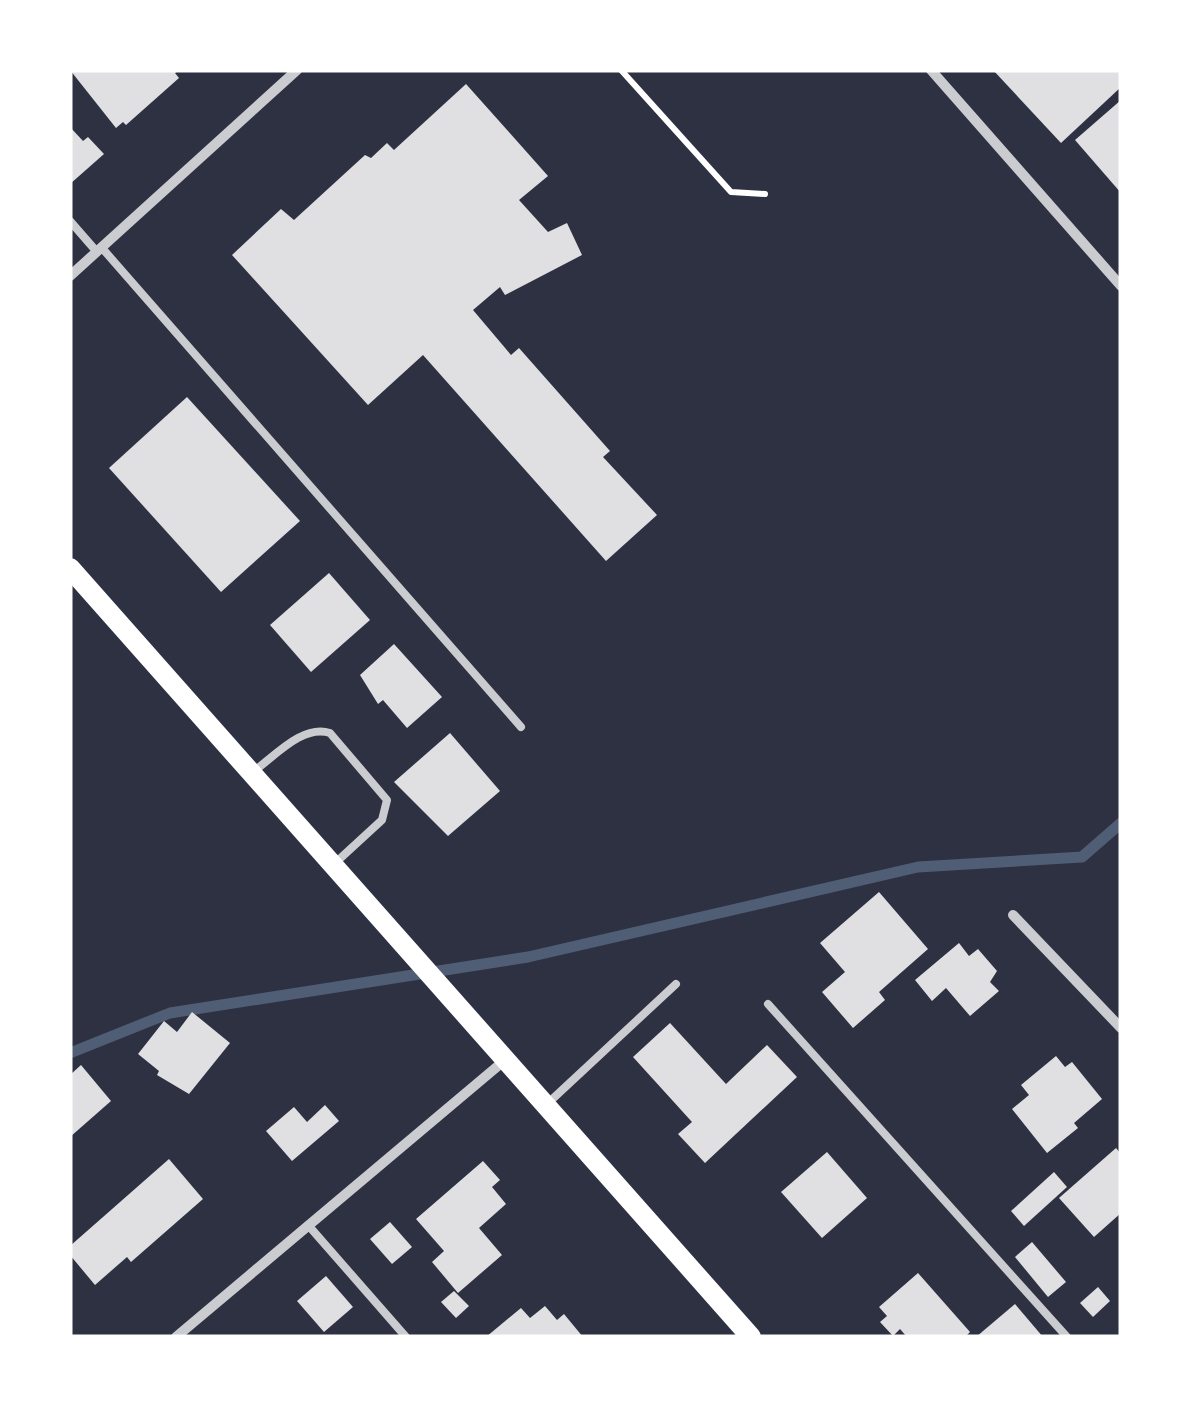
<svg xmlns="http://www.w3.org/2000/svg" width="1191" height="1407" font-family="Figtree,sans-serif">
	<rect width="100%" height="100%" fill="#2d3142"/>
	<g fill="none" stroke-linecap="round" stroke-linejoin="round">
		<polyline stroke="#4f5d75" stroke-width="11" points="70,1053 170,1013 528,957 918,867 1082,857 1121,823"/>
	</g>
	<g fill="#e0e0e3">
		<polygon points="70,70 179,70 175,73 179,78 126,125 123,122 116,128"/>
		<polygon points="993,70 1121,70 1121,87 1061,143"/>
		<polygon points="466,84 548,176 519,200 548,232 567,223 582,255 505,295 500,287 473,310 511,355 519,348 610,451 603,457 657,515 606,561 423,355 368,405 232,255 281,209 294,220 365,155 371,158 387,143 394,150"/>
		<polygon points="1121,100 1121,193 1075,140"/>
		<polygon points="70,127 83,141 88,137 104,154 70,184"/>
		<polygon points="187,397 300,521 221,592 109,468"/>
		<polygon points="329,573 370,620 311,672 270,625"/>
		<polygon points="394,644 442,697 407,728 383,700 378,704 360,675"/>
		<polygon points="450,733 500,791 448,836 394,782"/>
		<polygon points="879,892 928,949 879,992 885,1000 853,1028 822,992 845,972 820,943"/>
		<polygon points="959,943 969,956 978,949 997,971 990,982 999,991 970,1016 946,988 932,1001 915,980"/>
		<polygon points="192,1012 230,1043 189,1094 157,1075 159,1071 138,1054 164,1021 177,1032"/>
		<polygon points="670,1023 726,1084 767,1045 797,1077 705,1163 678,1134 692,1122 633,1057"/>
		<polygon points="1056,1056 1065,1067 1072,1062 1102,1099 1074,1123 1078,1128 1047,1153 1012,1109 1029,1095 1021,1085"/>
		<polygon points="81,1065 111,1101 70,1137 70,1075"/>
		<polygon points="325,1105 339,1121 292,1161 266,1131 294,1107 307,1122"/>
		<polygon points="1116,1148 1121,1154 1121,1213 1094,1237 1059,1198"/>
		<polygon points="827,1152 867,1198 822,1238 781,1192"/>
		<polygon points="169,1159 203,1199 131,1262 127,1257 95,1285 70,1255 70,1246"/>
		<polygon points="483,1161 500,1180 492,1187 506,1204 479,1228 502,1255 458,1293 432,1262 444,1251 416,1219"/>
		<polygon points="1054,1172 1067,1187 1024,1226 1011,1211"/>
		<polygon points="390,1222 412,1247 392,1264 370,1239"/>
		<polygon points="1032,1242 1066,1282 1048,1297 1015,1257"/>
		<polygon points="918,1273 970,1332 965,1337 907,1337 900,1329 893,1336 880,1322 887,1316 879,1307"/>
		<polygon points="326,1276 353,1307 324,1332 297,1301"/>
		<polygon points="1098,1287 1110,1301 1093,1317 1080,1303"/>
		<polygon points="454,1291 469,1306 456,1318 441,1302"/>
		<polygon points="1015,1304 1043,1337 976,1337"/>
		<polygon points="545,1306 557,1320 564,1314 583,1337 486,1337 521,1308 530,1318"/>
	</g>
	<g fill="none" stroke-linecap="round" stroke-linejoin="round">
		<polyline stroke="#fff" stroke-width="6" points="621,70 731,192 765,194"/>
		<g stroke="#caccd0" stroke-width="8">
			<polyline points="70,221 97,252"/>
			<polyline points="102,248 521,727"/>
			<path d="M254,771c21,-15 49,-47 76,-38l57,67 -5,20 -49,45"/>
			<polyline points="768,1004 1067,1337"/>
			<polyline points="546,1105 676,984"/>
			<polyline points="308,1225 406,1337"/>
		</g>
		<g stroke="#caccd0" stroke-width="10">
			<polyline points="931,70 1121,286"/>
			<polyline points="70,276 297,70"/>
			<polyline points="1013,915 1121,1028"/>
			<polyline points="176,1337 505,1060"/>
		</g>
		<polyline stroke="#fff" stroke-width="20" points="70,568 751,1337"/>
	</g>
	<rect width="1191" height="1407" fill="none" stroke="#ffffff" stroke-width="145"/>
</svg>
